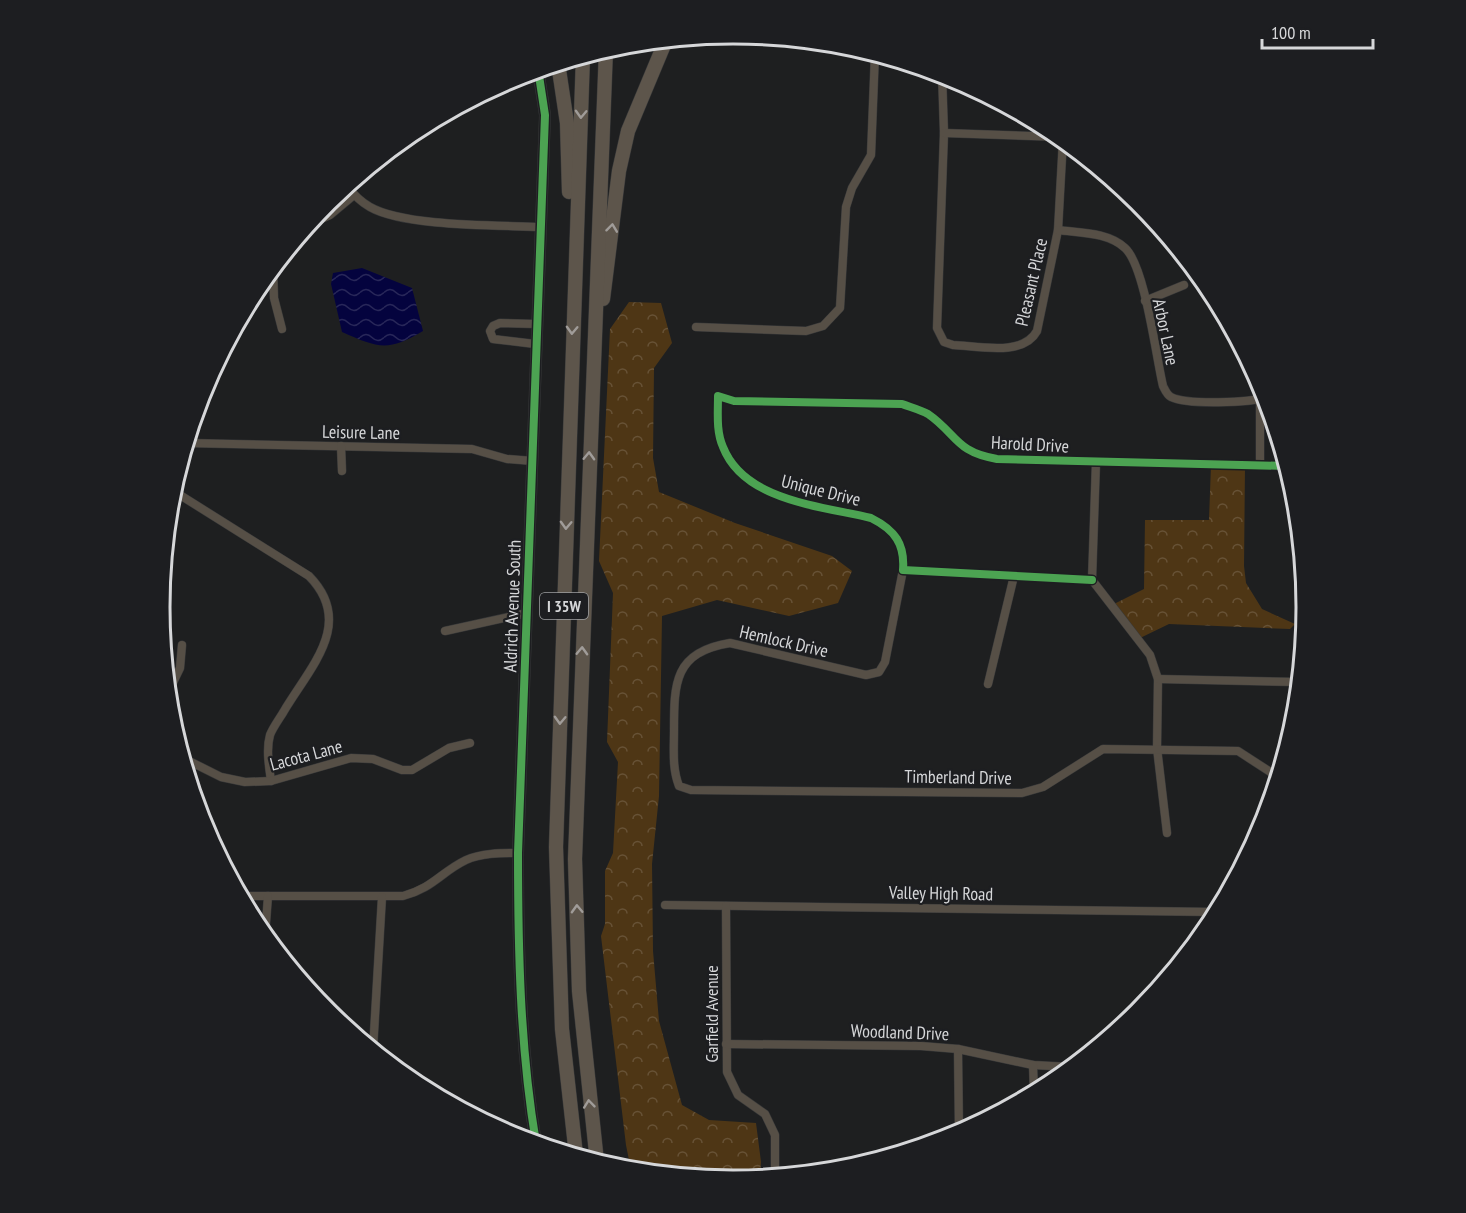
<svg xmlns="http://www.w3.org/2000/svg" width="1466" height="1213" font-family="'PT Sans Narrow',sans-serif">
	<defs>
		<pattern id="forest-crowns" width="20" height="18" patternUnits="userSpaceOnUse" patternTransform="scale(1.5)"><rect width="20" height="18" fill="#4e3615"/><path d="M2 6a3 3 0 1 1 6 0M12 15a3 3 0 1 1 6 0" fill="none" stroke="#675236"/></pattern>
		<pattern id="water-waves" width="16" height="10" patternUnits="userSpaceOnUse" patternTransform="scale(1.5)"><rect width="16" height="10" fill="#04033e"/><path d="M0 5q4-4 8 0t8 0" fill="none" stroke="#282759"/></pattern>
	</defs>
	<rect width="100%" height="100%" fill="#1e1f20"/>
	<g fill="url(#forest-crowns)">
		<polygon points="629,302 661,303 672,343 654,368 653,458 659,492 735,523 832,556 852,571 838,603 789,616 717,600 662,616 659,796 652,864 653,951 659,1021 682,1105 709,1120 756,1123 761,1162 760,1177 733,1180 631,1170 626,1145 601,936 605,924 605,871 613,853 618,762 607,742 613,593 599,561 610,329"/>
		<polygon points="1211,465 1245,465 1244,566 1246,583 1262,609 1295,624 1290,629 1169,624 1138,639 1112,605 1144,589 1145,520 1209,520"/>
	</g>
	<path fill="url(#water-waves)" d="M362,268l50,20 11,43c-35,21 -45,17 -81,1l-11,-48 2,-11z"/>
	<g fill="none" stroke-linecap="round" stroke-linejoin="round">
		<g stroke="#38393a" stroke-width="9">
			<g id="street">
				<path d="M942,73l2,60 -7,195 7,14 9,3c25,1 70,12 84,-14l21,-101 5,-91"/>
				<polyline points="944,133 1061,137"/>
				<path d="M346,185c7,9 15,17 24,22 35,20 129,18 171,20"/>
				<polyline points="308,225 330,215 354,195"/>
				<path d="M1058,230c22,3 50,2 67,18 20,18 31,109 38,138 2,4 4,9 8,11 16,8 79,6 95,0"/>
				<polyline points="273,267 274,298 282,329"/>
				<polyline points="1145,301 1184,285"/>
				<polyline points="696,327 806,331 823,326 840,308 846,207 852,188 871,155 875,53"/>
				<polyline points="535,344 493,339 490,331 493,326 500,323 536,324"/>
				<polyline points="186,443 472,449 507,459 533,461"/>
				<polyline points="341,446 342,471"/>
				<polyline points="1096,462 1092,580 1150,655 1158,679 1157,748 1167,833"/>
				<polyline points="1260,466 1260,399"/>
				<polyline points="1294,488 1293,505 1298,522"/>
				<path d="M172,490l137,86c46,47 2,90 -25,135 -4,7 -11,16 -14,24 -4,14 -1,31 1,46"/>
				<path d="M903,570l-18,92 -6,10 -13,3 -136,-32c-56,9 -56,40 -56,88 0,19 -2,37 5,55l12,4 331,3 21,-6 60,-38 135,2 40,26"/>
				<path d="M1092,580l-189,-10c2,-26 -8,-40 -32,-52 -50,-12 -127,-17 -148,-71 -7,-16 -5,-34 -5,-51l16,5 168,3c8,3 19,6 26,10 29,20 27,38 69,45l290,7"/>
				<polyline points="445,631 527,613"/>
				<polyline points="1158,679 1299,682"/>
				<polyline points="988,684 1014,576"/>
				<polyline points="168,693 180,668 182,645"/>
				<polyline points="183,758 221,777 245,782 271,781 351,758 373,759 402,770 412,770 449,748 470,743"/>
				<path d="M241,896h162c30,-8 38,-24 63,-36 15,-7 35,-7 52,-7"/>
				<polyline points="665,905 1217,912"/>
				<polyline points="726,906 727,1072 738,1095 765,1114 775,1135 775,1176"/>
				<polyline points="265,936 268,896"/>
				<polyline points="726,1044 921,1046 958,1049 1033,1065 1071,1067"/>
				<polyline points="958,1049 959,1133"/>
				<polyline points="373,1050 382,897"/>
				<polyline points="1033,1065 1034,1093"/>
			</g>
		</g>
		<g stroke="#38393a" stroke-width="12">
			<path id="secondary" d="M536,1143c-16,-95 -18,-194 -18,-290l27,-738 -7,-46"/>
		</g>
		<g stroke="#38393a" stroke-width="15">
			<g id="highway">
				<polyline points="558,63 567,123 569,192"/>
				<polyline points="603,299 619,171 628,131 666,40"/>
				<polyline points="576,1155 562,1029 556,847 583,56"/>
				<polyline points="597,1162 579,991 575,859 606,49"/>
			</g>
		</g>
		<use href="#street" stroke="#564f46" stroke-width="8"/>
		<use href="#secondary" stroke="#635a4f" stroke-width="10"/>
		<use href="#highway" stroke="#5d554b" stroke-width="14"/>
		<g stroke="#1d1e21" stroke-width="11">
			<g id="cycleway">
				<path d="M1092,580l-189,-10c2,-26 -8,-40 -32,-52 -50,-12 -127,-17 -148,-71 -7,-16 -5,-34 -5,-51l16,5 168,3c8,3 19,6 26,10 29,20 27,38 69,45l290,7"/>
				<path d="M536,1143c-16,-95 -18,-194 -18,-290l27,-738 -7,-46"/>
			</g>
		</g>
		<use href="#cycleway" stroke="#4ca352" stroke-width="8"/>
	</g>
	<defs><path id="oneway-chevron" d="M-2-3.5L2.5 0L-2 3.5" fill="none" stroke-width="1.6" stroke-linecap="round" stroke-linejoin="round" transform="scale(1.5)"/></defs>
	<g stroke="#a09c99">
		<use href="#oneway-chevron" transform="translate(581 114) rotate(92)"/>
		<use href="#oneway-chevron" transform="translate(612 228) rotate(-83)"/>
		<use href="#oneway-chevron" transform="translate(572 330) rotate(92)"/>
		<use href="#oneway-chevron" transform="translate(589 456) rotate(-88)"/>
		<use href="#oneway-chevron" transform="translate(566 525) rotate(92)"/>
		<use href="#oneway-chevron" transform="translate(582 651) rotate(-88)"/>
		<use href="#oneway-chevron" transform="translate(560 720) rotate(92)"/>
		<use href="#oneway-chevron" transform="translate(577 909) rotate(-92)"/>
		<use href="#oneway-chevron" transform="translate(589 1104) rotate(-96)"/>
	</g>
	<g text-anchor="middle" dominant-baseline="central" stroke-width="4.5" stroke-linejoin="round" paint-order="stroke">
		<rect fill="#1d1e21" stroke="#9ea0a2" stroke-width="1.5" x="540" y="593" width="48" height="26" rx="4.5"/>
		<g font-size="16" font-weight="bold" fill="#d6d7d9">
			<text x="564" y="606">I 35W</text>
		</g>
		<g font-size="18" fill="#d6d7d9" stroke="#1d1e21">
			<text transform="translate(1031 282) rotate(-77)">Pleasant Place</text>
			<text transform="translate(1166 332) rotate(78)">Arbor Lane</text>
			<text transform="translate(361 432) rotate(1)">Leisure Lane</text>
			<text transform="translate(1030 444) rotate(3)">Harold Drive</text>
			<text transform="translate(821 490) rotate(14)">Unique Drive</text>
			<text transform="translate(512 606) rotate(-88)">Aldrich Avenue South</text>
			<text transform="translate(784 641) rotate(13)">Hemlock Drive</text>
			<text transform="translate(306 755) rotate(-15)">Lacota Lane</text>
			<text transform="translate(958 777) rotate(1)">Timberland Drive</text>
			<text transform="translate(941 893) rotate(1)">Valley High Road</text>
			<text transform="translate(711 1014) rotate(-90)">Garfield Avenue</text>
			<text transform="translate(900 1032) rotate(2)">Woodland Drive</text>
		</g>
	</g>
	<path d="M0 0H1466V1213H0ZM170 607a563 563 0 1 1 1126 0a563 563 0 1 1-1126 0Z" fill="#1d1e21" fill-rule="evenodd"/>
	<path fill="none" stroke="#d6d7d9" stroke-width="3" d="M170 607a563 563 0 1 1 1126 0a563 563 0 1 1-1126 0Z"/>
	<path d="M1262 39v9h111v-9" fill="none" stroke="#d6d7d9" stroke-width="3"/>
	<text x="1271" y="39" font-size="18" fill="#d6d7d9" stroke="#1d1e21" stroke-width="4.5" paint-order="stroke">100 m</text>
</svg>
